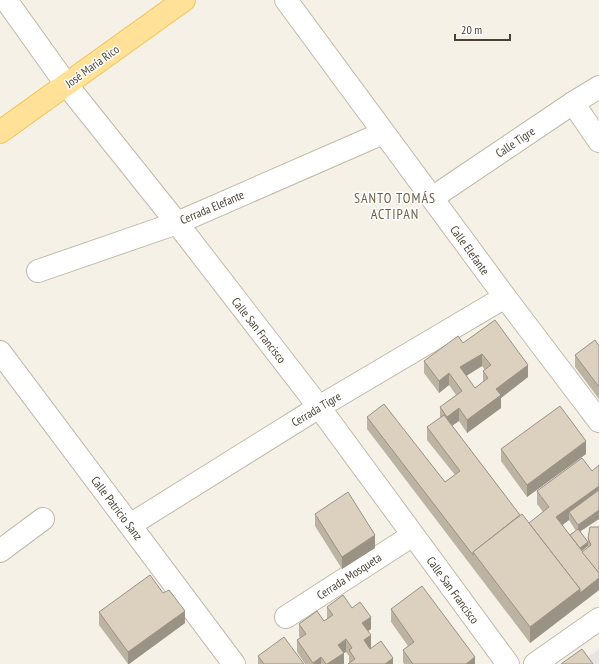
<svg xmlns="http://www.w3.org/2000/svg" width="599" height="664" font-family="'PT Sans Narrow',sans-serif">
	<rect width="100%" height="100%" fill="#f6f1e7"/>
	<polygon fill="#e6e4e0" points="599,649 599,664 584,664 582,661"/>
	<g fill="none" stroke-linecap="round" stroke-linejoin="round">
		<g stroke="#c2b9a9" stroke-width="24">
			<g id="minor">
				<polyline points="6,0 66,84 177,223 319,407 508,664"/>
				<polyline points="286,0 505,297 599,421"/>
				<polyline points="573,103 599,141"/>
				<polyline points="432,198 573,103 599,87"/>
				<polyline points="38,271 177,223 383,133"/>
				<polyline points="0,352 234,664"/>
				<polyline points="130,525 319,407 505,297"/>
				<polyline points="0,551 43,519"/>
				<polyline points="286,617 413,535"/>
				<polyline points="535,664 599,619"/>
			</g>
		</g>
		<g stroke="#f2c459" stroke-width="24">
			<polyline id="major" points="0,132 184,0"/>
		</g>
		<use href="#minor" stroke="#fff" stroke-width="22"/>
		<use href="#major" stroke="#ffe197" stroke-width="22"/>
	</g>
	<g fill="#bdb3a3" fill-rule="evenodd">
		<path d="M463,343l65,34 -27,21v10l-34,25 -8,-12 -7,5 68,89 9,8 14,-11 -6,-8v-13l45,-33 -1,74 7,10v-4l2,-11 9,63 -69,53 -163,-214v-12l78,65 10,-7 -28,-35v-13l13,-9v-11l16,-12 -7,-10 -10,8 -15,-20v-12zM482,366l3,4 -2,1v12l-8,5 -9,-12zM569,520l7,11 -6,4 -8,-10zM588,546v1l-6,5v-1z"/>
		<polygon points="599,346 599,399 575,367 575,355"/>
		<polygon points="501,449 586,454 527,497 501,461"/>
		<polygon points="315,514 375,548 342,569 315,526"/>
		<polygon points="327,607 352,608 371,629 368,631 371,648 370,648 393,664 349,663 349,656 346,652 344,653 344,664 305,664 297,652 297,640 300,638 299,636 299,624 324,621 327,619"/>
		<polygon points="391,609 475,664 404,664 403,662 403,650 408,646 391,622"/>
		<polygon points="99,612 185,623 129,664 128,664 99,625"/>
		<polygon points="258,656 304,664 258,664"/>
	</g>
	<g fill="#9a9285">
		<polygon points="482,354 482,366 460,380 460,367"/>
		<polygon points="528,365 528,377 501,398 501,408 467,433 467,420 496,389"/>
		<polygon points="449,373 449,385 439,393 439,381"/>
		<polygon points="459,408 459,421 447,429 447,417"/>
		<polygon points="586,441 586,454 527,497 527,485"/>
		<polygon points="599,486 599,498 569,512 569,520 556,530 556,517"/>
		<polygon points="599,510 599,519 578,533 578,525"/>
		<polygon points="375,535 375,548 342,569 342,557"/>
		<polygon points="588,542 588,546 575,556 575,551"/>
		<polygon points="599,576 599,590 530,643 530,627 580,589"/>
		<polygon points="185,611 185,623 129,664 128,664 128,652"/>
		<polygon points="371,617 371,629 362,635 362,623"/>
		<polygon points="371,635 371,648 364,653 364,640"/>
		<polygon points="346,639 346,652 344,653 344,664 327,664 338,645"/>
		<polygon points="321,657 321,664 313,664 313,663"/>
		<polygon points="475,657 475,664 466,664"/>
		<polygon points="393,658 393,664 385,664"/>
	</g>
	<g fill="#dcd0be" stroke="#9a9285" fill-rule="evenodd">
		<path d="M495,320l33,45 -32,24 5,6 -34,25 -8,-12 -12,9 -7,-10 22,-16 -13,-18 -10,8 -15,-20 34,-25 5,7zM482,354l9,11 -8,6 5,7 -13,10 -15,-21z"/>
		<polygon points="595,340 599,346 599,387 575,355"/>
		<polygon points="384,404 445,482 460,471 427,427 444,415 520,515 473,552 473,555 367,417"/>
		<polygon points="560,406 586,441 527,485 501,449"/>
		<polygon points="582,458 592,471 599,465 599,486 556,517 599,573 599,578 580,593 580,589 529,523 549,507 537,491"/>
		<polygon points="599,490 599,510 578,525 569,512"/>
		<polygon points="348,492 375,535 342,557 315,514"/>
		<polygon points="522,514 580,589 530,627 473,552"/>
		<polygon points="590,527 599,527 599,573 582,552 591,545 588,538"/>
		<polygon points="578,529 588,542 580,548 570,535"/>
		<polygon points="150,575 163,593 169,590 185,611 128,652 99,612"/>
		<polygon points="422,586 475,657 466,664 413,664 403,650 414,642 391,609"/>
		<polygon points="343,595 352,608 360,602 371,617 362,623 371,635 364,640 370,649 381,641 393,658 385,664 348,664 355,659 349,650 352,648 346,639 338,645 344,653 327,664 326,664 321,657 313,663 297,640 306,634 299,624 317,611 324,621 333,615 327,607"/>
		<polygon points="284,637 304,664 264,664 258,656"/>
		<polygon points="582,649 593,664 561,664"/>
	</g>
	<g text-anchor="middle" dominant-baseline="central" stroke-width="3" stroke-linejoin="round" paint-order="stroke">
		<g font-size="12" fill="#4a4235" stroke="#fff">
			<text transform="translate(92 66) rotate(-36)">José María Rico</text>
			<text transform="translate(515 142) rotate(-34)">Calle Tigre</text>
			<text transform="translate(212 207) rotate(-23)">Cerrada Elefante</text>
			<text transform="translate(470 250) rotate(54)">Calle Elefante</text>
			<text transform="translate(259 330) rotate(52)">Calle San Francisco</text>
			<text transform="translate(316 409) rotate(-31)">Cerrada Tigre</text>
			<text transform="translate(117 508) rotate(53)">Calle Patricio Sanz</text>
			<text transform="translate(349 576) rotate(-33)">Cerrada Mosqueta</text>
			<text transform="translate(453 590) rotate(54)">Calle San Francisco</text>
		</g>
		<g font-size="14" letter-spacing="1" fill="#6e604b" stroke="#fff">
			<text x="395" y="198">SANTO TOMÁS<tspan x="395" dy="16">ACTIPAN</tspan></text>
		</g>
	</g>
	<path d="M455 34v6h55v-6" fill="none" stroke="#4a4235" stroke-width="2"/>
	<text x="461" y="34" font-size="12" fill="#4a4235" stroke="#ffffff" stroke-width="3" paint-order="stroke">20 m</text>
</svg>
